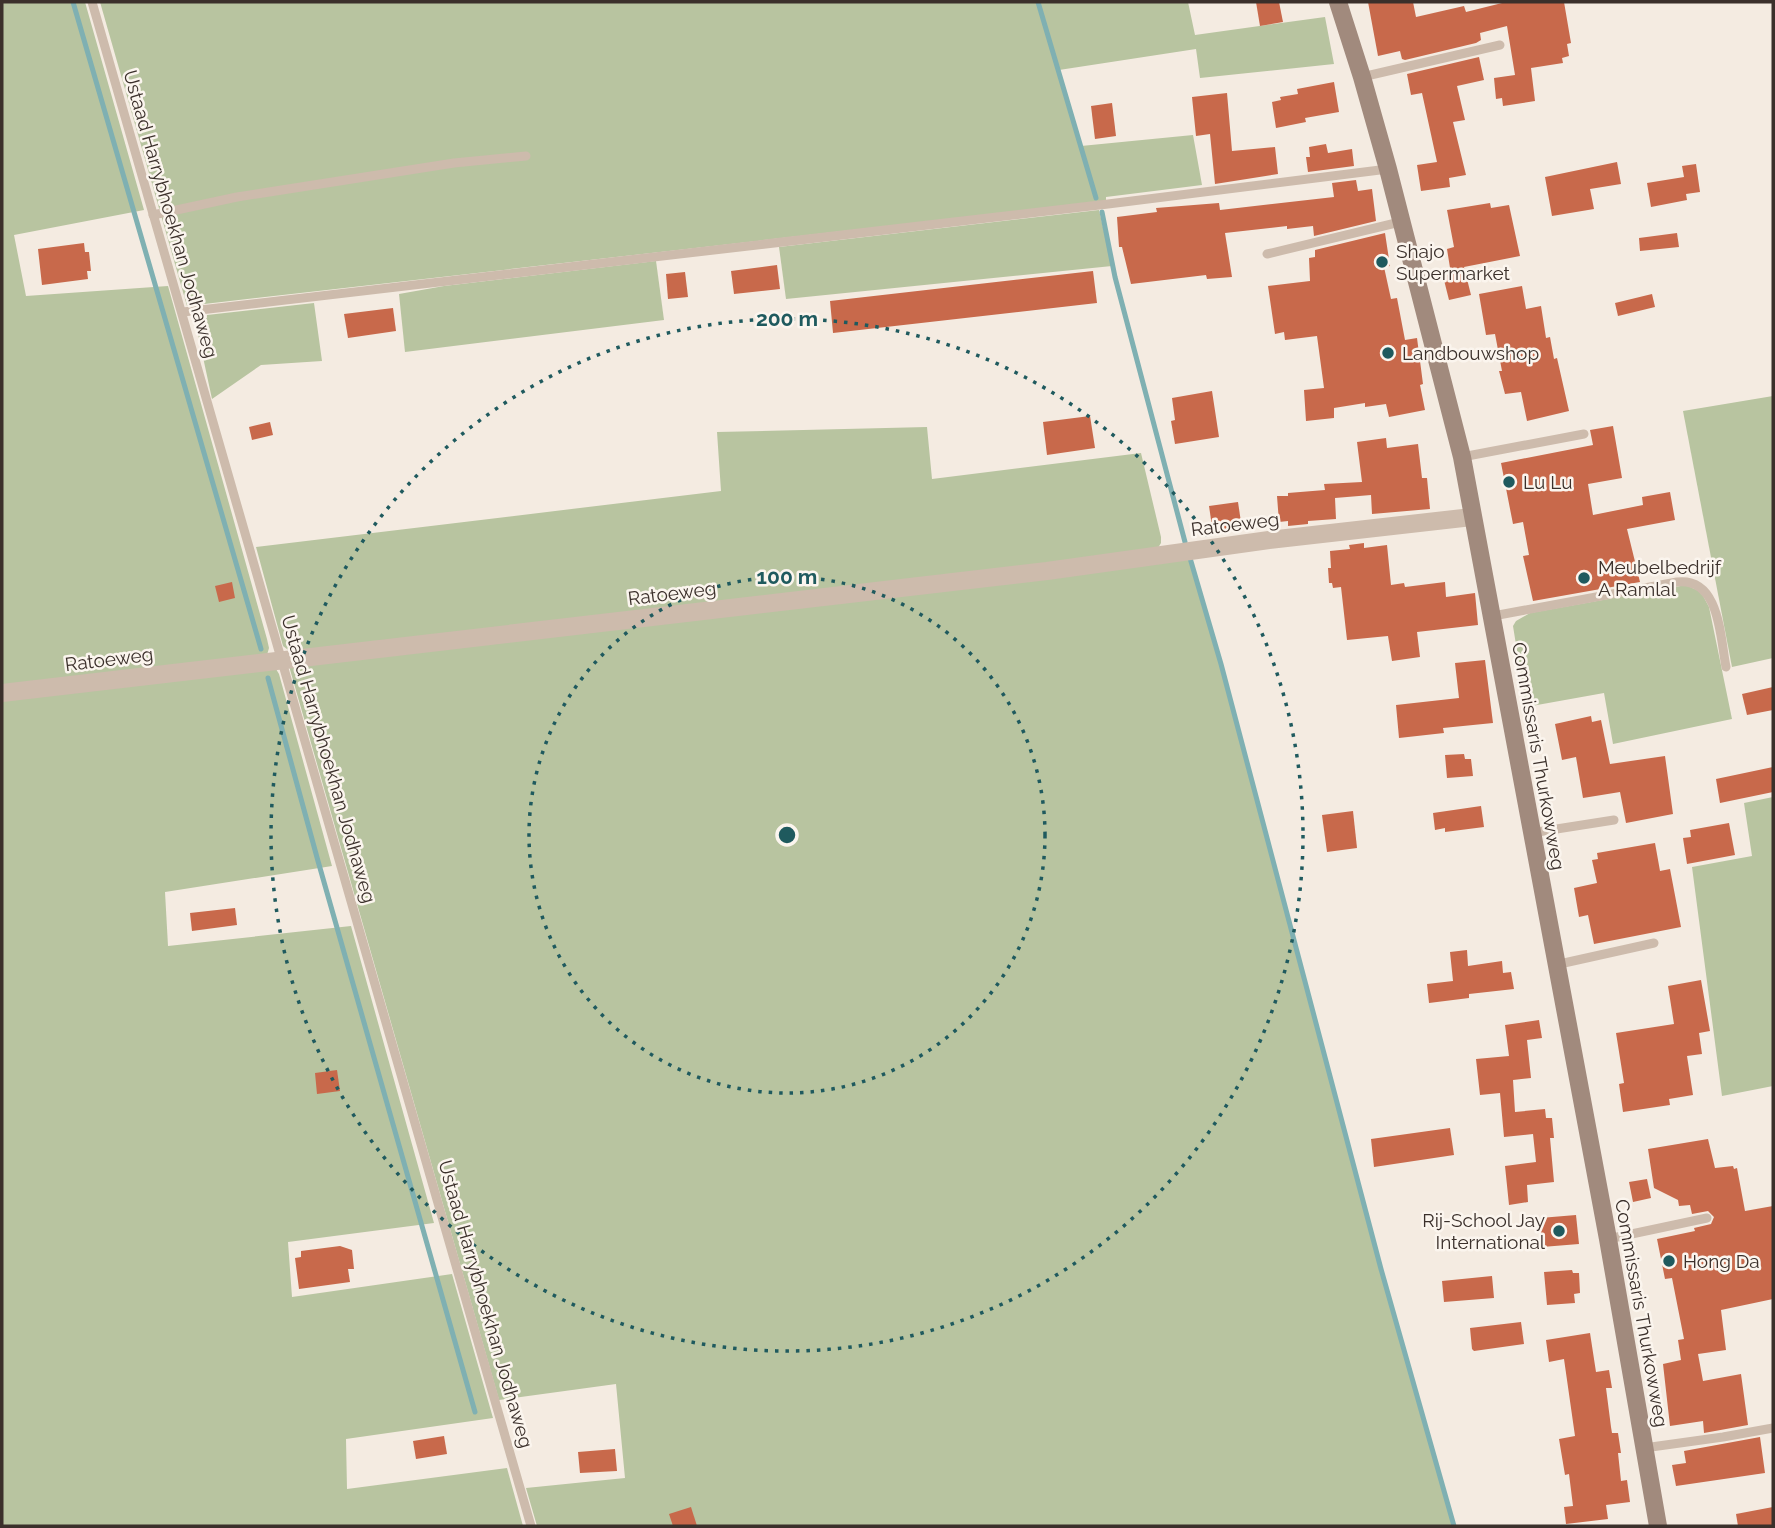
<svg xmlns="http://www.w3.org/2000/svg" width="1775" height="1528" font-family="Raleway,sans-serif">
	<rect width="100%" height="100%" fill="#f4ebe1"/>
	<g fill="#b8c4a0">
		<polygon points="2,2 85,2 144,210 14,235 26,296 168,286 267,639 269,648 267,655 2,689"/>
		<polygon points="100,2 1188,2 1195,35 1325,17 1334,64 1200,78 1196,49 1059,70 1081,146 1193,135 1202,185 1106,197 1106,201 1098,202 187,306"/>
		<polygon points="1099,210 1112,266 786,299 779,247"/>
		<polygon points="656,261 664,320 405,352 399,294 444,286"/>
		<polygon points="314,303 322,361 261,365 212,399 195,320 207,318 207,315"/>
		<polygon points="1773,396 1773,658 1732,667 1683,411"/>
		<polygon points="927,427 932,479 1141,453 1161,537 1161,543 1156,551 292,653 283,646 256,547 721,491 717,432"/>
		<polygon points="1190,558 1221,664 1381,1269 1454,1526 537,1526 526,1488 625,1478 616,1384 499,1400 289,666"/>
		<polygon points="1686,585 1701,592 1709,607 1732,719 1613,744 1604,693 1526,707 1513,626 1516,621 1530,613"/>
		<polygon points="276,669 279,674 332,866 165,892 168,946 351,926 434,1223 288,1242 292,1297 452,1274 493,1418 346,1439 347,1489 507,1468 523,1526 2,1526 2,698"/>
		<polygon points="1773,797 1773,1086 1722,1096 1692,867 1752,856 1744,803"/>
	</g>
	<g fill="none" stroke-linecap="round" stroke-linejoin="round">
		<g stroke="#7fb0b2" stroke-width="5">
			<polyline points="73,2 261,649"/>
			<polyline points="1038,2 1096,198"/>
			<polyline points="1102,212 1115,277 1185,542"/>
			<polyline points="1190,558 1221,664 1381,1269 1454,1526"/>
			<polyline points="268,678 318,861 475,1412"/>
		</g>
	</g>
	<g fill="#c8694b">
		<polygon points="1256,2 1279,2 1283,22 1260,26"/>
		<polygon points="1368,2 1413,2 1416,17 1464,6 1466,12 1506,2 1564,2 1571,43 1567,44 1569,56 1562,58 1563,63 1531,68 1535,101 1503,106 1502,98 1496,99 1494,78 1515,75 1507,26 1480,33 1481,40 1476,43 1405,60 1402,59 1400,51 1378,56"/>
		<polygon points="1479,57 1484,80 1457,86 1465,120 1453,122 1466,175 1449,178 1450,187 1421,191 1417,165 1437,162 1422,93 1411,95 1407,74"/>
		<polygon points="1334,82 1339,112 1305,118 1306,122 1276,128 1272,102 1281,100 1280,97 1298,94 1297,89"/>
		<polygon points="1227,93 1232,151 1275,147 1278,174 1215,184 1210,134 1196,136 1192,97"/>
		<polygon points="1112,103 1116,136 1095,139 1091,106"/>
		<polygon points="1326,144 1328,153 1352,149 1354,166 1308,172 1306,157 1310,157 1309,147"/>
		<polygon points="1617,162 1621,184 1590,189 1594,209 1552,216 1545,177"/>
		<polygon points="1696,164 1700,192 1686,194 1687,200 1651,207 1647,183 1684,177 1682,166"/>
		<polygon points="1356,180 1358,191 1372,189 1376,221 1314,236 1313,226 1287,229 1287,226 1225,233 1232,277 1207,279 1206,275 1131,284 1122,247 1119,247 1117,217 1157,212 1156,208 1219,203 1220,210 1334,197 1332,183"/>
		<polygon points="1490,203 1491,208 1509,205 1520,256 1464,267 1471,295 1449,300 1443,276 1451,274 1447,249 1454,247 1447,210"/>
		<polygon points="1385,233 1390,266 1384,267 1391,299 1397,298 1405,340 1417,338 1423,384 1420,385 1425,410 1389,417 1386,404 1365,407 1365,403 1334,408 1334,418 1306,421 1304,390 1324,388 1317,336 1285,340 1284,332 1275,334 1268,286 1310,281 1309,258 1315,257 1315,250"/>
		<polygon points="1677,233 1679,247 1640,251 1639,238"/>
		<polygon points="84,243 85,252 89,252 91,271 87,271 88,279 42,285 38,249"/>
		<polygon points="777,265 780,289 734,294 731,271"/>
		<polygon points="1093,271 1097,303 833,333 830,301"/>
		<polygon points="685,272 688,297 668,299 666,274"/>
		<polygon points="1522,286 1526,309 1541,306 1546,338 1550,337 1554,359 1557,358 1569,411 1527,421 1521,392 1505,394 1499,371 1502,371 1495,334 1486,335 1479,294"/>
		<polygon points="1652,294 1655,307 1618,316 1615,303"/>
		<polygon points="393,308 396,331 348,338 344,314"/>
		<polygon points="1212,391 1219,437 1175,444 1171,421 1175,420 1172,398"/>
		<polygon points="1090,416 1095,448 1047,455 1043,422"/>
		<polygon points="270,422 273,435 252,440 249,427"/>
		<polygon points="1613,426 1622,478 1588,484 1593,515 1643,505 1642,497 1670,492 1675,520 1627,529 1640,582 1533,601 1523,556 1529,555 1523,522 1513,524 1501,463 1593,445 1590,430"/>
		<polygon points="1386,438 1387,448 1418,444 1422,478 1427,478 1430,509 1372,514 1371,495 1335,498 1336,519 1308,521 1308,524 1288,526 1288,521 1279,522 1277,496 1288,496 1288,493 1325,490 1324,484 1362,482 1357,442"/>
		<polygon points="1238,502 1242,529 1213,533 1209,506"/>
		<polygon points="1364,543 1364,548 1387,545 1391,585 1404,583 1405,587 1445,582 1446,597 1475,593 1478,625 1417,632 1420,657 1392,661 1388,636 1347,640 1341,587 1333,588 1332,583 1329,583 1328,568 1331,568 1330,551 1350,549 1349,545"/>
		<polygon points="232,582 235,598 219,602 215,586"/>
		<polygon points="1485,660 1493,723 1443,728 1444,733 1399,738 1396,705 1459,698 1455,663"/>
		<polygon points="1773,687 1773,710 1747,715 1742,694"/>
		<polygon points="1591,716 1592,722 1601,720 1610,764 1665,756 1673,814 1626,823 1620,792 1583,798 1576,757 1562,760 1555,724"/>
		<polygon points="1464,754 1465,759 1471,759 1473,776 1447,778 1445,755"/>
		<polygon points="1773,767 1773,792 1720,803 1716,779"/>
		<polygon points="1481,806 1484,827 1445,832 1445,828 1435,830 1433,813"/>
		<polygon points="1353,811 1357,848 1327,852 1322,815"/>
		<polygon points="1729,823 1735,855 1687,864 1683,838 1691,837 1690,830"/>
		<polygon points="1655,843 1660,871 1670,869 1681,927 1594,944 1588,915 1579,917 1574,888 1597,883 1592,860 1598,859 1597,853"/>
		<polygon points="235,908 237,925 192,931 190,913"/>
		<polygon points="1467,950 1468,966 1502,961 1503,973 1511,972 1514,989 1469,994 1469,998 1429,1003 1427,984 1453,981 1450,952"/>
		<polygon points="1701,980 1710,1031 1699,1033 1702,1054 1687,1056 1693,1095 1669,1099 1670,1105 1623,1112 1619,1084 1624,1083 1616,1033 1674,1024 1668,986"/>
		<polygon points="1539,1020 1542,1038 1527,1040 1531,1078 1513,1080 1515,1112 1545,1109 1546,1118 1552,1118 1554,1138 1550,1138 1554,1182 1527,1185 1528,1202 1509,1205 1505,1166 1536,1162 1533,1134 1504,1137 1500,1093 1480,1095 1476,1059 1509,1056 1505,1025"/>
		<polygon points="337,1070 340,1091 317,1094 315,1073"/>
		<polygon points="1450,1128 1454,1155 1374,1167 1371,1139"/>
		<polygon points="1708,1139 1715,1168 1733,1166 1734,1169 1737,1168 1745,1211 1773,1206 1773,1299 1721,1310 1726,1350 1698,1354 1703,1381 1741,1374 1748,1425 1704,1433 1703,1421 1670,1426 1663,1364 1681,1360 1678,1340 1684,1339 1672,1278 1665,1279 1657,1239 1695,1231 1694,1228 1711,1224 1714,1217 1708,1211 1692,1214 1690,1205 1679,1206 1678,1200 1654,1188 1648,1149"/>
		<polygon points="1647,1179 1651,1198 1633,1202 1629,1182"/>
		<polygon points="1576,1215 1579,1244 1542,1247 1540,1218"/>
		<polygon points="340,1246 352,1250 354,1269 348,1269 350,1282 299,1289 295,1258 301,1257 301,1251"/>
		<polygon points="1572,1270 1573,1273 1579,1273 1580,1293 1574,1294 1575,1303 1547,1305 1544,1272"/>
		<polygon points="1492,1276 1494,1298 1444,1302 1442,1281"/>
		<polygon points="1521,1322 1524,1344 1474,1351 1472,1349 1470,1328"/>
		<polygon points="1590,1333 1596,1372 1609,1370 1612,1388 1606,1388 1611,1427 1612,1433 1618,1433 1621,1453 1618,1453 1621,1481 1627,1480 1630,1502 1606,1505 1608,1519 1566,1524 1564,1507 1573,1506 1569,1474 1565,1475 1559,1439 1575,1436 1564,1359 1549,1362 1546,1340"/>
		<polygon points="444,1436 447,1454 416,1459 413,1441"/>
		<polygon points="1760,1437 1765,1473 1676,1486 1672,1465 1686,1463 1684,1451"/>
		<polygon points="615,1449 617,1471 580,1473 578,1452"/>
		<polygon points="691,1507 697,1526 673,1526 669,1514"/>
		<polygon points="1773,1507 1773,1526 1738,1526 1736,1514"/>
	</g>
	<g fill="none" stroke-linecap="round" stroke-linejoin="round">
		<g stroke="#cdbbac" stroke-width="9">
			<polyline points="92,2 531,1526"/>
			<polyline points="1362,77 1500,45"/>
			<polyline points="153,215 237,197 454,163 526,156"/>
			<polyline points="1267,254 1400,222"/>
			<polyline points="183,312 1108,204 1388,169"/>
			<polyline points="1462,457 1584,434"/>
			<path d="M1493,616l184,-34c43,-5 43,55 49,85"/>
			<polyline points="1531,833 1614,820"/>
			<polyline points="1555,965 1654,943"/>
			<polyline points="1608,1239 1707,1218"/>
			<polyline points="1644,1448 1723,1437 1773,1428"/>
		</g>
		<polyline stroke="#cdbbac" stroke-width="18" points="2,693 1047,571 1269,540 1472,517"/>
		<polyline stroke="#a18a7d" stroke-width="18" points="1338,2 1362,77 1388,169 1462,457 1608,1239 1658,1526"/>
	</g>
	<g fill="none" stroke="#1f5a5e" stroke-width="3.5" stroke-dasharray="3.5 7">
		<circle cx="787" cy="835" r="258"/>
		<circle cx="787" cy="835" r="516"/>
	</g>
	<g fill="#1f5a5e" stroke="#fbf5ee" stroke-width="2.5">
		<circle cx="1382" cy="262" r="7"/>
		<circle cx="1388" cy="353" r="7"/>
		<circle cx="1509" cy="482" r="7"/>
		<circle cx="1584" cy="578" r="7"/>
		<circle cx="1559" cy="1231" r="7"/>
		<circle cx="1669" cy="1261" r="7"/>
	</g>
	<g text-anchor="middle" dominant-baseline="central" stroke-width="5" stroke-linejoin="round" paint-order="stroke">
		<g font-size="19" fill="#3b302b" stroke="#fbf5ee">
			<text transform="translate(171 214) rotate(74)">Ustaad Harrybhoekhan Jodhaweg</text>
			<text transform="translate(1235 524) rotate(-7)">Ratoeweg</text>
			<text transform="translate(672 593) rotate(-7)">Ratoeweg</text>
			<text transform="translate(109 659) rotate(-7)">Ratoeweg</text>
			<text transform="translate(1539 756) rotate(80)">Commissaris Thurkowweg</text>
			<text transform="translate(329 759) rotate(74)">Ustaad Harrybhoekhan Jodhaweg</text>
			<text transform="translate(486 1304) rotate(74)">Ustaad Harrybhoekhan Jodhaweg</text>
			<text transform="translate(1642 1313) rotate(80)">Commissaris Thurkowweg</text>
		</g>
		<g font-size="19" fill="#3b302b" stroke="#fbf5ee" text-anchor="start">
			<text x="1396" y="251">Shajo<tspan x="1396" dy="22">Supermarket</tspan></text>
			<text x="1402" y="353">Landbouwshop</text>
			<text x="1523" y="482">Lu Lu</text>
			<text x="1598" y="567">Meubelbedrijf<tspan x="1598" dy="22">A Ramlal</tspan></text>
			<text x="1545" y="1220" text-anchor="end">Rij-School Jay<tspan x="1545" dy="22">International</tspan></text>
			<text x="1683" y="1261">Hong Da</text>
		</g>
	</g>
	<circle cx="787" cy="835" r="10" fill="#1f5a5e" stroke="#fbf5ee" stroke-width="3.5"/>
	<g font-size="21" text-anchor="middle" font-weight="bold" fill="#1f5a5e" stroke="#fbf5ee" stroke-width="5" stroke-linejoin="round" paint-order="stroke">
		<text x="787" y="326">200 m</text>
		<text x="787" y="584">100 m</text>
	</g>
	<rect width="1775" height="1528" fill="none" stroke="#3b302b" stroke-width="7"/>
</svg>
